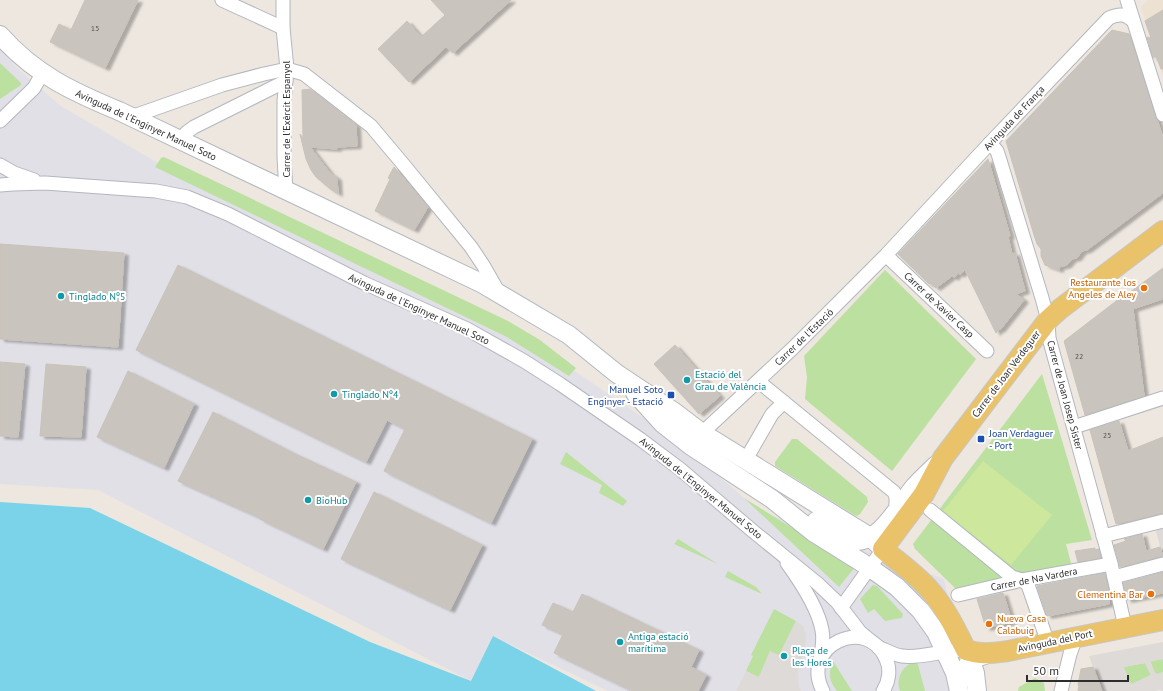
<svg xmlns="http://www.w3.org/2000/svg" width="1163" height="691" font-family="'PT Sans',sans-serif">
	<defs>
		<filter id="shadow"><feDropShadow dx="4.5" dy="2.5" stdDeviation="1" flood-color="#0004"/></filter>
	</defs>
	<rect width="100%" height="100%" fill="#ede7e0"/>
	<polygon fill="#e1e0e6" points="0,49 17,68 61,106 163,166 538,346 683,445 759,511 944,579 967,691 608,691 493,636 471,681 98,490 0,484"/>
	<polygon fill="#ede2d1" points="1148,0 1163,0 1163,77 1141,7"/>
	<g fill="#bbe0a0">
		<polygon points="0,63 21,83 21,85 0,99"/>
		<polygon points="164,157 508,321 540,340 576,368 569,376 507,337 155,167 161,158"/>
		<polygon points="885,270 976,359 892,471 805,399 807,377 804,356"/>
		<polygon points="1042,374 1092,540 1066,544 1072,567 960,593 915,549 913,544"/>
		<polygon points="792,439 797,439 867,497 868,502 860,514 857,516 854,515 775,466 775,462"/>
		<polygon points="566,452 627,501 623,506 599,493 602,485 560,464"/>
		<polygon points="744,498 855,567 839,587"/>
		<polygon points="678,539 718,564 674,544"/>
		<polygon points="728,571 756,587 762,594 725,577"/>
		<polygon points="873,585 877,586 903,614 902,618 885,621 874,609 868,613 860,599"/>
		<polygon points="774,609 796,621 779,656 770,651 759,678 746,671 753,656 751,655"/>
		<polygon points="1163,659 1163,672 1158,674 1155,673 1150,661"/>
		<path d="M833,661l19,30h-15c-8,-9 -9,-19 -4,-30z"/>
		<path d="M917,661l8,30h-25c-5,-13 3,-27 17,-30z"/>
		<polygon points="1145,663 1151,675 1131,685 1123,667"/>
		<polygon points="1035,678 1044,683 1045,691 1018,691 1019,687"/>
	</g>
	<polygon fill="#cde79d" points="983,461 1052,515 1011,565 943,511"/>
	<g fill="#dedad7" fill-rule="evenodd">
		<polygon points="1163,521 1163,558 1154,523"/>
		<polygon points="796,621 803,626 806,635 805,646 798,670 799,686 801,691 736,691 746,671 759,677 770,651 779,655"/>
		<path d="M1163,642v17l-13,3 5,11 3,1 5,-2v19l-4,-1 -3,1h-54l-13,-35zM1145,663l6,12 -20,9 -7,-17z"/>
	</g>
	<polygon fill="#7ad3e8" points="0,502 90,508 370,642 471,681 493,636 596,691 0,691"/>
	<g fill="#c9c5be" stroke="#c9c2b9" filter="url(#shadow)">
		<polygon points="85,0 138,0 105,68 50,42 59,24 71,30"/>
		<polygon points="431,0 511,0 453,53 446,47 409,82 378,49 407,21 421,37 445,15"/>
		<polygon points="1163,10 1163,69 1161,69 1156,56 1153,58 1147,37 1151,38 1145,21"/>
		<polygon points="1112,30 1129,34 1163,138 1163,193 1087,250 1082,251 1077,258 1072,259 1067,265 1059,267 1059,270 1045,265 1041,256 1041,249 1037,244 1034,235 1006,141"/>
		<polygon points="310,89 356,125 357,146 337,147 337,149 310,147 330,173 337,178 338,194 329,188 316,177 311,170 306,159 300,134 303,138 302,90"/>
		<polygon points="988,159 1010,236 1008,237 1012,254 1015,253 1025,291 1016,294 1024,300 1000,330 999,329 996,333 965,270 960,275 958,273 954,278 952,276 936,288 930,283 929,284 898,254"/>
		<polygon points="394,167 428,207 414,230 375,211 390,179 388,178"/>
		<polygon points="0,244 124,253 118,347 0,339"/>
		<polygon points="178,265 532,439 491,523 384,471 405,429 387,420 366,462 136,350"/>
		<polygon points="1163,268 1163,299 1133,309 1144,396 1085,415 1064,341 1128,292 1129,293"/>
		<polygon points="675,345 720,396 699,414 654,364"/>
		<polygon points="0,362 25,364 18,437 0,436"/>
		<polygon points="46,364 86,367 81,437 40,436"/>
		<polygon points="128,371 194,404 164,468 97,437"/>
		<polygon points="213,412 293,453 356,482 323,549 260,519 261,518 178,481"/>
		<polygon points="1119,421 1128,451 1163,437 1163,513 1116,524 1090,430"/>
		<polygon points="374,492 482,545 450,610 341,559"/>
		<polygon points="1142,534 1146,551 1160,547 1163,556 1120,567 1114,545 1126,541 1124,539"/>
		<polygon points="1095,548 1095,550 1099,549 1101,558 1078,562 1075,551"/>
		<polygon points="1163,572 1163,593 1127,600 1123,583"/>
		<polygon points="1105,573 1110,595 1109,604 1047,616 1037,586"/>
		<polygon points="1003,593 1012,622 986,628 977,599"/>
		<polygon points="582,594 699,650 691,667 706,675 698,691 633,691 554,653 563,634 542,625 553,603 573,612"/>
		<polygon points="1093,667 1102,691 1078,691 1079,685 1078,685 1081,669"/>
	</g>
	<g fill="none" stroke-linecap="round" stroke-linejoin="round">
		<g stroke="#b3b7bf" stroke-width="15">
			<g id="street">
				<polyline points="222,0 283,28"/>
				<polyline points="283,0 283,28 287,69 284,101 284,157 286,191"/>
				<polyline points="1127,0 1163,115"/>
				<polyline points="131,117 222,85 264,74 287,69 304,74 371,126 403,164 471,247 483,265 499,293"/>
				<polyline points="0,121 34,88 42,74"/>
				<polyline points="180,140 187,132 194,127 286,81"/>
				<polyline points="990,143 997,151 999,157 1042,298 1048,320 1049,338 1111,564 1125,627"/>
				<polyline points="0,165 14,173 34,180"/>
				<polyline points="0,185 13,184 45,183 156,191 187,197 228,214 364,283 467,329 524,361 560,384 640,439 680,469 754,532 817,583 837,602 860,632 872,642"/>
				<polyline points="890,259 987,351"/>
				<polyline points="758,381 894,492 896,497 896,512"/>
				<polyline points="1074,427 1163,398"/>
				<path d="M702,433l90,-84 94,-94 104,-112 119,-125c9,-4 16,-5 24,3"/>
				<polyline points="745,461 772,414 784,402"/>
				<polyline points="930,510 1012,577 1022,580 1028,585 1048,643"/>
				<polyline points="1103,536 1163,521"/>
				<path d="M787,563c13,18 31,45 35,67 2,9 0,20 -2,29"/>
				<polyline points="1114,577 1163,564"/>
				<polyline points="958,595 1022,580 1111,564"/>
				<polyline points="841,608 883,549"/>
				<path d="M878,647c8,3 16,8 24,9 21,3 43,-7 64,-6"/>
				<path d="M823,691c-24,-45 44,-77 63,-32 5,10 3,23 -3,32"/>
				<polyline points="1061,691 1070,654 1076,637"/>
			</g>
		</g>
		<g stroke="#b3b7bf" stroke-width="20">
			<g id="secondary">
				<path d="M0,35c34,39 73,57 119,76l362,172 88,52 47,38 57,38 29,22 168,104 13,12"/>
				<polyline points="635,393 663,424 691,446 772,499 813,532 869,567 897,587 921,611 936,632 955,673 959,691"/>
				<path d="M816,521l35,19c26,8 49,-36 63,-53 7,-8 15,-15 22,-22"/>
				<polyline points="968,653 975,673 977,691"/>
				<path d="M959,684c3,-17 12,-26 29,-30"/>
			</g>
		</g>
		<g stroke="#c8c8c8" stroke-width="22">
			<path id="primary" d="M1163,231l-103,78 -12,11 -105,138 -19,36 -41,55c14,12 31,24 44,38 17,18 28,41 39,63 15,5 27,3 42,1l155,-31"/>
		</g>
		<use href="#street" stroke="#fff" stroke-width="13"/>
		<use href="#secondary" stroke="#fff" stroke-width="18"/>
		<use href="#primary" stroke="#e9c269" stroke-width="20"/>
	</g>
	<g fill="#e8710a" stroke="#fff" stroke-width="1.5">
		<circle cx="1144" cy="288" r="4"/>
		<circle cx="1151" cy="594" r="4"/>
		<circle cx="989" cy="624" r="4"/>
	</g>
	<g fill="#0f9aa8" stroke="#fff" stroke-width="1.5">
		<circle cx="61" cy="296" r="4"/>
		<circle cx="687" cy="380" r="4"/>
		<circle cx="334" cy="394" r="4"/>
		<circle cx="308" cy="500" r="4"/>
		<circle cx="620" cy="642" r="4"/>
		<circle cx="784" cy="656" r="4"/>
	</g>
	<g fill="#1a4fb4" stroke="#fff" stroke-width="1.5">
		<rect x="667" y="391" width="8" height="8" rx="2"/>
		<rect x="977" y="435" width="8" height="8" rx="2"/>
	</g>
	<g text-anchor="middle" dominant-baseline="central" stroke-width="4" stroke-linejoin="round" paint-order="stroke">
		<g font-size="8" fill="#545351">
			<text x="95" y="28">15</text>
			<text x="1079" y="356">22</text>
			<text x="1107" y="435">25</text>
		</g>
		<g font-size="10" fill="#2d2d2d" stroke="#fff">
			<text transform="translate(1014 118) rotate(-47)">Avinguda de França</text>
			<text transform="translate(286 119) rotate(-90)">Carrer de l'Exèrcit Espanyol</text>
			<text transform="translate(146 125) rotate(25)">Avinguda de l'Enginyer Manuel Soto</text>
			<text transform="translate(939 305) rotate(43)">Carrer de Xavier Casp</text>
			<text transform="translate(419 309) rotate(25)">Avinguda de l'Enginyer Manuel Soto</text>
			<text transform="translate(804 337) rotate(-44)">Carrer de l'Estació</text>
			<text transform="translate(1006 374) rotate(-53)">Carrer de Joan Verdeguer</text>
			<text transform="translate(1065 395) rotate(75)">Carrer de Joan Josep Sister</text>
			<text transform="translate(701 488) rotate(39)">Avinguda de l'Enginyer Manuel Soto</text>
			<text transform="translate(1034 579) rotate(-11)">Carrer de Na Vardera</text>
			<text transform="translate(1055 641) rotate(-12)">Avinguda del Port</text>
		</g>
		<g font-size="10" fill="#c56008" stroke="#fff" text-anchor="end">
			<text x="1136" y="282">Restaurante los<tspan x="1136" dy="12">Angeles de Aley</tspan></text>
			<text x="1143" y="594">Clementina Bar</text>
			<text x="997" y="618" text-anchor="start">Nueva Casa<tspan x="997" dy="12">Calabuig</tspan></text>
		</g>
		<g font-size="10" fill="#0d838f" stroke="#fff" text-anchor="start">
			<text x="69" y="296">Tinglado Nº5</text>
			<text x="695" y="374">Estació del<tspan x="695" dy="12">Grau de València</tspan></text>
			<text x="342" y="394">Tinglado Nº4</text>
			<text x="316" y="500">BioHub</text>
			<text x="628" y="636">Antiga estació<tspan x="628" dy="12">marítima</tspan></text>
			<text x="792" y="650">Plaça de<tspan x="792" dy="12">les Hores</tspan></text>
		</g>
		<g font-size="10" fill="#164399" stroke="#fff" text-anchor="end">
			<text x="663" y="389">Manuel Soto<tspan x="663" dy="12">Enginyer - Estació</tspan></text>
			<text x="989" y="433" text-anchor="start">Joan Verdaguer<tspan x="989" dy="12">- Port</tspan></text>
		</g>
	</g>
	<path d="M1027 675v6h101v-6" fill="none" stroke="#2d2d2d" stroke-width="2"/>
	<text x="1033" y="675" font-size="12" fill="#2d2d2d" stroke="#ffffff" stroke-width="3" paint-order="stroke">50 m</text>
</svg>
